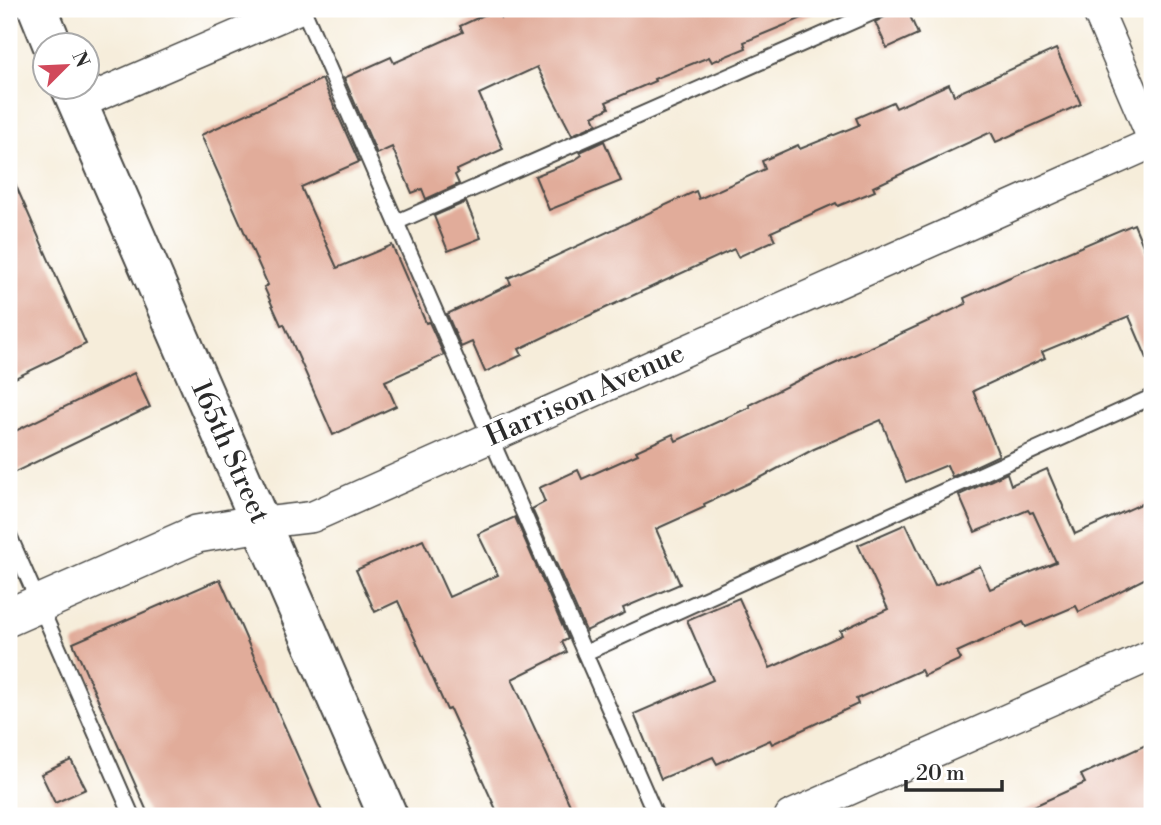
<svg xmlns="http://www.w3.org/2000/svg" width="1161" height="825" font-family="'Libre Bodoni',serif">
	<rect width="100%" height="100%" fill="#fff"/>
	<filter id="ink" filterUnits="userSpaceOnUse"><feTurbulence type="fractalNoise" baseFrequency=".0143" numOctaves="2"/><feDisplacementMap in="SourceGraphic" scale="14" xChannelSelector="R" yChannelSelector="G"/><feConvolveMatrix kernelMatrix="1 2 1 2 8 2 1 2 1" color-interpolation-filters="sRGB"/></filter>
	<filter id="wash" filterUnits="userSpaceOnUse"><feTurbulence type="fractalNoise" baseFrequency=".00686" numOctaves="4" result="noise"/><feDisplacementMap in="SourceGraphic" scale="28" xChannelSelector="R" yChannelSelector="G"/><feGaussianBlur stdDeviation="1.57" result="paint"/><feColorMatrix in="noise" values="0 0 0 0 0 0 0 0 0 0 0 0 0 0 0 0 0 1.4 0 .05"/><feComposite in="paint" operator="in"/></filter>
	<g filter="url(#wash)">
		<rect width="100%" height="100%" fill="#f6edda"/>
		<g id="blocks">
			<g fill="#e1ac9a">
				<polygon points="497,9 501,18 522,9 824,9 744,42 746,48 712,62 709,57 654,79 655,81 606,102 609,108 593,116 597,124 572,135 537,67 479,94 503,149 457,170 458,173 455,175 459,184 426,199 422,189 412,193 392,147 377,154 344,78 391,57 394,63 463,32 460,26"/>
				<polygon points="890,9 907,9 918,34 887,48 875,22 888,15"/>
				<polygon points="1056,49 1081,104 996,142 991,132 873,187 875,191 838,206 836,203 771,232 775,240 738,257 734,249 573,323 519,349 522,355 485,372 472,342 461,347 447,314 511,284 508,278 696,191 699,199 765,169 762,161 798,145 800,149 859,125 856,118 893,102 896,108 949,84 954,95"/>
				<polygon points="322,79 359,162 301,187 337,268 392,245 426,323 429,322 444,355 385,381 396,406 333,435 284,324 281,325 264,287 268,285 201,135"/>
				<polygon points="604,141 621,181 549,210 535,176 573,161 582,155 580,152"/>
				<polygon points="9,170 86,344 9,381"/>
				<polygon points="466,202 481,238 448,251 434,216"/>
				<polygon points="1134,224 1146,253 1152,250 1152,370 1129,316 1042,352 1045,358 973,391 999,455 952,477 947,465 906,482 881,420 814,449 760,478 704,504 705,507 656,529 680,584 623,608 625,613 586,631 532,509 545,502 539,488 578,470 582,479 638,454 636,451 673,434 676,441 750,407 749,405 797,381 966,304 964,298 1008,278"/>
				<polygon points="134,373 150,407 9,475 9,434"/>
				<polygon points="1047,469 1075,534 1152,499 1152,575 1079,612 1076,606 1026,627 1023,622 957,652 961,659 924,676 921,670 856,699 858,704 772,744 770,740 717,764 713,757 661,779 634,714 713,680 687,620 739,598 770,668 779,664 842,635 840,631 888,609 858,545 906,524 935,586 980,566 990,589 1056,562 1033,512 1030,513 1028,510 975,532 959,495 1007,473 1011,485"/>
				<polygon points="515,517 568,639 562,642 567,652 512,679 575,816 499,816 450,709 447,710 398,601 375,612 356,570 423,540 449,597 498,575 478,534"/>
				<polygon points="220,579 324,816 149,816 73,643"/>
				<polygon points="1152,742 1152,816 1012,816 1085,783 1081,775"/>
				<polygon points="71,760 86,789 55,803 41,774"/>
			</g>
		</g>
	</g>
	<g filter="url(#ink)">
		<use href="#blocks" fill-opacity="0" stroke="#494845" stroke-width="2"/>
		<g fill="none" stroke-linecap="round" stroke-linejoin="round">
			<g stroke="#494845" stroke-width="18">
				<g id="service">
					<polyline points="303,9 656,816"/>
					<polyline points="397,222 881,9"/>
					<polyline points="9,535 132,816"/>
					<polyline points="585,653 1152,397"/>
				</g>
			</g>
			<g stroke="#494845" stroke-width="33">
				<g id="minor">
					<polyline points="1097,9 1152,137"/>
					<polyline points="78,104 298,9"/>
					<polyline points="261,523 312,517 1152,143"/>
					<polyline points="790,816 1152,655"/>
				</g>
			</g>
			<g stroke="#494845" stroke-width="40">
				<polyline id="tertiary" points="9,617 197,534 261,523"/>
			</g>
			<g stroke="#494845" stroke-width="42">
				<g id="secondary">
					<polyline points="38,9 53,46"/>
					<polyline points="71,88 388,816"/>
				</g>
			</g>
			<use href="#service" stroke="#fff" stroke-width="14"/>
			<use href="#minor" stroke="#fff" stroke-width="30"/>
			<use href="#tertiary" stroke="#fff" stroke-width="37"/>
			<use href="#secondary" stroke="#fff" stroke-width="38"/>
		</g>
	</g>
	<g text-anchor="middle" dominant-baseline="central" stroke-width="7" stroke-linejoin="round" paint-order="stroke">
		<g font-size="28" fill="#2b2b2b" stroke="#fff">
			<text transform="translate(585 395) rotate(-24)">Harrison Avenue</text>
			<text transform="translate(230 452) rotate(66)">165th Street</text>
		</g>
	</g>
	<rect width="1161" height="825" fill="none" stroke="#fff" stroke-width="35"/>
	<g transform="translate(66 66) rotate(66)"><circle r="33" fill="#ffffff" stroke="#aaaaaa" stroke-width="2"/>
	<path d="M0-5L12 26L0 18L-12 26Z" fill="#d1495b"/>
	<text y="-10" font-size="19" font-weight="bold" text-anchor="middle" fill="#2b2b2b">N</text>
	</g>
	<path d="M906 780v10h96v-10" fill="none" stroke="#2b2b2b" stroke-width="3.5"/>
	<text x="916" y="780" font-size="21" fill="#2b2b2b" stroke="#ffffff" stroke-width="5" paint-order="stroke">20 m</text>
</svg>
